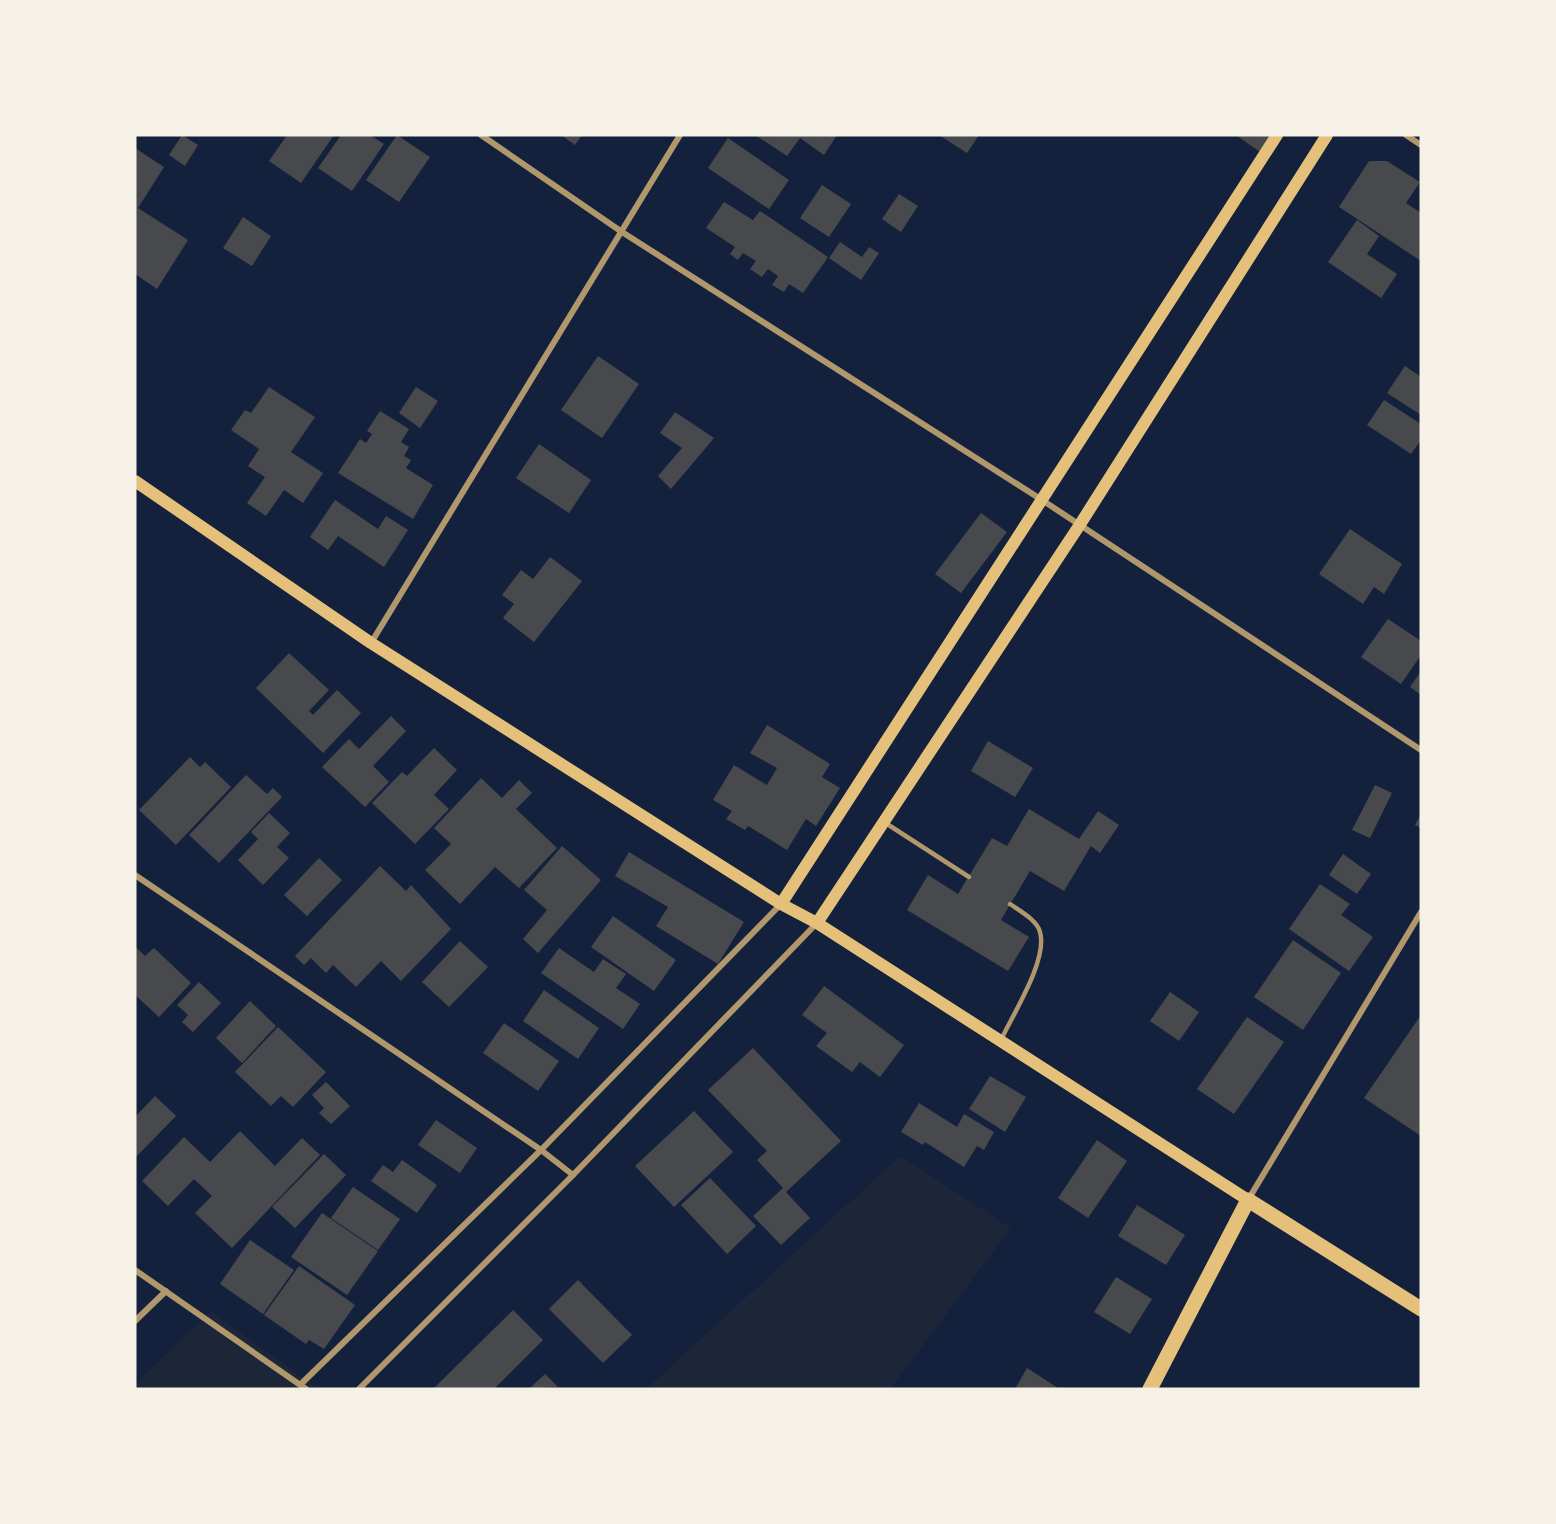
<svg xmlns="http://www.w3.org/2000/svg" width="1556" height="1524" font-family="'Exo 2',sans-serif">
	<rect width="100%" height="100%" fill="#14213d"/>
	<g fill="#1d2539">
		<polygon points="900,1156 1011,1228 890,1389 646,1389"/>
		<polygon points="211,1311 318,1389 135,1389 135,1384"/>
	</g>
	<g fill="#48494c">
		<polygon points="182,135 198,145 185,166 169,155"/>
		<polygon points="287,135 334,135 301,183 269,161"/>
		<polygon points="341,135 370,135 384,144 352,191 318,168"/>
		<polygon points="397,135 430,157 399,202 366,180"/>
		<polygon points="561,135 582,135 575,145"/>
		<polygon points="755,135 837,135 824,155 800,138 787,156"/>
		<polygon points="939,135 979,135 967,153"/>
		<polygon points="1236,135 1272,135 1260,152"/>
		<polygon points="728,138 789,180 769,209 708,168"/>
		<polygon points="135,148 164,167 138,208 188,240 157,289 135,274"/>
		<polygon points="1369,161 1387,161 1420,182 1406,203 1421,213 1421,261 1339,207"/>
		<polygon points="822,185 851,204 829,237 800,218"/>
		<polygon points="899,194 918,206 901,232 882,219"/>
		<polygon points="724,202 753,220 760,211 828,257 803,293 789,284 784,292 772,285 778,276 768,269 762,277 750,269 756,261 743,253 738,260 730,254 735,247 706,228"/>
		<polygon points="243,217 271,236 252,266 223,248"/>
		<polygon points="1357,220 1379,236 1367,254 1397,274 1381,298 1328,262"/>
		<polygon points="840,242 862,257 869,247 879,253 861,280 829,258"/>
		<polygon points="598,356 639,384 602,438 561,410"/>
		<polygon points="1405,366 1421,377 1421,415 1387,393"/>
		<polygon points="269,387 315,417 291,452 323,473 303,503 284,490 266,516 247,503 265,477 248,466 259,449 231,430 245,410 251,413"/>
		<polygon points="416,387 438,401 420,428 399,413"/>
		<polygon points="1384,400 1421,424 1421,440 1411,454 1367,425"/>
		<polygon points="380,411 409,429 401,442 409,447 404,456 411,460 406,468 433,485 413,519 338,473 360,439 366,443 372,434 367,431"/>
		<polygon points="675,412 714,438 671,489 658,476 682,448 660,433"/>
		<polygon points="539,444 591,480 569,513 516,478"/>
		<polygon points="335,500 378,529 386,516 408,530 384,567 338,536 328,550 310,537"/>
		<polygon points="981,513 1007,532 961,593 935,574"/>
		<polygon points="1350,529 1402,564 1384,594 1374,587 1363,604 1319,574"/>
		<polygon points="550,557 582,581 534,642 503,618 514,604 502,595 521,570 533,579"/>
		<polygon points="1388,619 1421,641 1421,655 1401,684 1361,657"/>
		<polygon points="289,653 329,690 309,711 313,715 337,690 361,713 323,753 256,688"/>
		<polygon points="1421,671 1421,695 1410,687"/>
		<polygon points="391,716 406,731 373,766 389,782 365,807 322,767 349,739 359,749"/>
		<polygon points="767,725 830,764 822,777 840,788 816,826 806,819 787,850 748,826 745,830 726,819 732,811 713,800 734,765 767,785 777,768 750,753"/>
		<polygon points="988,741 1033,768 1015,797 971,771"/>
		<polygon points="434,748 457,770 434,795 449,809 415,844 372,803 402,772 407,776"/>
		<polygon points="190,757 200,767 205,762 231,787 176,845 139,810"/>
		<polygon points="246,775 267,794 273,788 282,797 219,863 189,835"/>
		<polygon points="481,778 502,798 519,780 532,793 516,809 557,848 519,888 495,867 460,904 425,870 451,844 434,828"/>
		<polygon points="1375,785 1392,793 1370,838 1352,830"/>
		<polygon points="1029,809 1079,839 1098,811 1119,825 1100,853 1091,846 1064,891 1030,871 1001,920 1029,937 1008,971 907,910 928,875 958,894 992,838 1007,846"/>
		<polygon points="269,813 290,833 277,847 289,858 263,885 238,860 258,839 251,832"/>
		<polygon points="1421,814 1421,828 1415,825"/>
		<polygon points="562,846 601,880 538,953 523,939 547,910 524,890"/>
		<polygon points="629,852 744,922 718,964 656,926 668,907 615,876"/>
		<polygon points="1343,854 1371,874 1357,894 1329,875"/>
		<polygon points="319,858 342,880 307,916 284,895"/>
		<polygon points="380,866 406,891 411,885 451,929 401,981 381,961 356,987 333,965 326,973 311,958 304,965 295,956"/>
		<polygon points="1320,884 1350,904 1341,915 1373,937 1349,971 1289,929"/>
		<polygon points="613,916 676,960 654,991 591,947"/>
		<polygon points="1293,940 1341,973 1303,1030 1254,997"/>
		<polygon points="460,941 488,967 449,1007 422,982"/>
		<polygon points="135,946 145,956 154,948 191,983 159,1017 135,995"/>
		<polygon points="559,948 594,972 603,959 626,974 616,988 640,1004 623,1029 541,973"/>
		<polygon points="199,982 221,1003 193,1032 182,1022 188,1015 177,1005"/>
		<polygon points="824,986 904,1045 880,1077 860,1062 852,1072 816,1046 827,1033 802,1015"/>
		<polygon points="544,990 599,1028 578,1059 523,1021"/>
		<polygon points="1170,992 1199,1012 1179,1041 1150,1021"/>
		<polygon points="250,1001 276,1026 242,1063 216,1038"/>
		<polygon points="1421,1015 1421,1136 1364,1098"/>
		<polygon points="1247,1017 1284,1042 1234,1114 1197,1089"/>
		<polygon points="504,1023 559,1061 538,1091 483,1053"/>
		<polygon points="278,1027 326,1072 293,1107 281,1096 271,1106 235,1072"/>
		<polygon points="753,1048 841,1141 786,1192 810,1218 781,1245 753,1216 783,1188 757,1160 767,1151 708,1090"/>
		<polygon points="990,1076 1026,1097 1005,1132 969,1109"/>
		<polygon points="326,1082 350,1106 331,1124 319,1113 324,1108 312,1095"/>
		<polygon points="155,1096 176,1116 135,1158 135,1117"/>
		<polygon points="919,1103 957,1127 964,1114 994,1132 984,1150 977,1146 964,1167 925,1142 923,1145 901,1132"/>
		<polygon points="694,1111 733,1152 674,1207 635,1166"/>
		<polygon points="436,1120 477,1148 460,1173 418,1145"/>
		<polygon points="240,1131 275,1166 302,1138 320,1155 232,1248 195,1213 212,1196 194,1179 168,1206 142,1181 184,1137 210,1162"/>
		<polygon points="1097,1140 1127,1161 1088,1218 1058,1198"/>
		<polygon points="324,1154 346,1175 295,1228 272,1207"/>
		<polygon points="402,1160 437,1185 417,1213 371,1181 383,1165 393,1172"/>
		<polygon points="710,1178 756,1226 727,1254 681,1205"/>
		<polygon points="353,1187 400,1219 378,1250 331,1218"/>
		<polygon points="1137,1205 1185,1235 1166,1265 1118,1236"/>
		<polygon points="322,1213 378,1251 347,1295 291,1257"/>
		<polygon points="250,1240 294,1270 263,1314 220,1284"/>
		<polygon points="299,1266 355,1305 324,1349 309,1340 306,1344 264,1315"/>
		<polygon points="1116,1277 1152,1299 1130,1334 1094,1312"/>
		<polygon points="578,1280 632,1335 603,1363 549,1309"/>
		<polygon points="513,1310 543,1340 494,1389 433,1389"/>
		<polygon points="1027,1368 1058,1388 1058,1389 1015,1389"/>
		<polygon points="545,1374 558,1387 529,1389"/>
	</g>
	<g fill="none" stroke-linecap="round" stroke-linejoin="round">
		<g stroke="#b1986c" stroke-width="4.5">
			<polyline points="884,822 969,877"/>
			<path d="M1001,1040c12,-26 47,-80 39,-108 -3,-12 -20,-21 -30,-28"/>
		</g>
		<g stroke="#b1986c" stroke-width="6">
			<polyline points="481,135 622,232 1042,500 1421,750"/>
			<polyline points="1406,135 1421,145"/>
			<polyline points="371,643 680,135"/>
			<polyline points="135,875 541,1150 573,1175"/>
			<polyline points="1248,1200 1421,912"/>
			<polyline points="135,1270 306,1389"/>
			<polyline points="135,1321 166,1291"/>
			<polyline points="301,1384 541,1150 781,904"/>
			<polyline points="359,1389 573,1175 817,923"/>
		</g>
		<g stroke="#e5c07b" stroke-width="12">
			<polyline points="135,481 371,643 781,904 817,923 1248,1200"/>
			<polyline points="781,904 1277,135"/>
			<polyline points="817,923 1079,526 1327,135"/>
		</g>
		<polyline stroke="#e5c07b" stroke-width="15" points="1150,1389 1248,1200 1421,1309"/>
	</g>
	<rect width="1556" height="1524" fill="none" stroke="#f6f1e7" stroke-width="273"/>
</svg>
